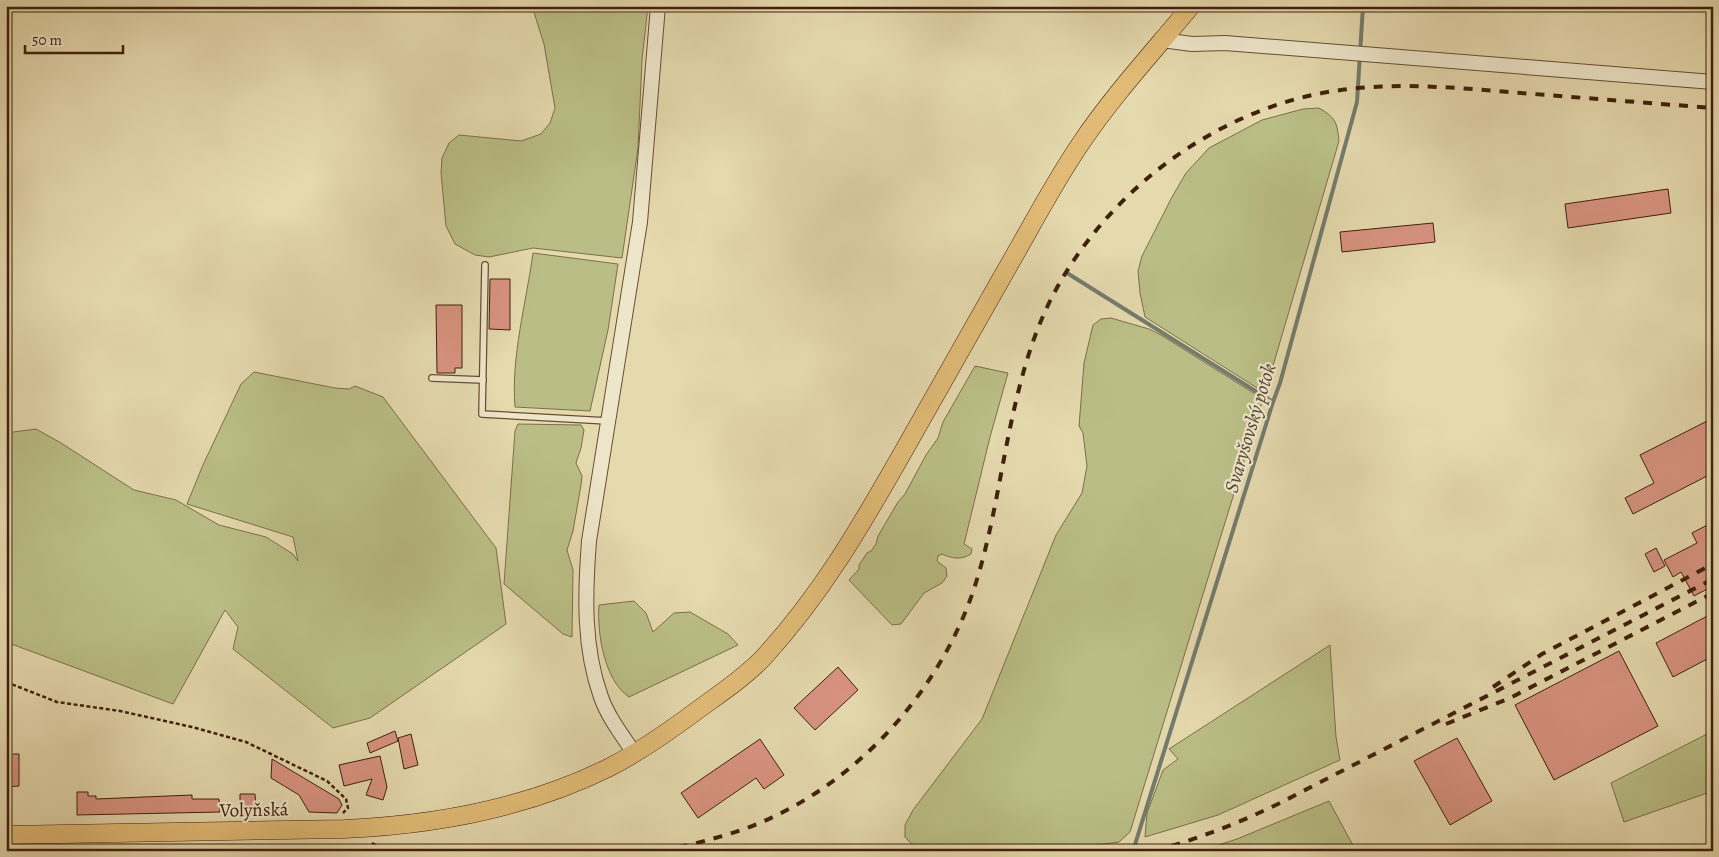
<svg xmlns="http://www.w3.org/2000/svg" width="1719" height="857" font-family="Alegreya,serif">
	<rect width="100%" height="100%" fill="#e5d9ae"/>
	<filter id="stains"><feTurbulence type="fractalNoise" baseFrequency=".004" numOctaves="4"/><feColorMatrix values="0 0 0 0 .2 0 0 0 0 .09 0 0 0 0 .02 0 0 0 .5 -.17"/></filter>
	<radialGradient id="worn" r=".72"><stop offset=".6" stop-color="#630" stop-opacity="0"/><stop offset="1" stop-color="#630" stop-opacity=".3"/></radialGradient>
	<g fill="#babe86" stroke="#7d6f49">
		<polygon points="532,6 648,6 642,60 638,148 622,258 533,248 489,257 475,255 455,244 446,226 441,173 442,158 449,143 459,135 521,141 541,134 550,123 555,108 544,44"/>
		<path d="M1319,108c17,10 18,14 20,33l-74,252 -120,-76 -5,-24 -2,-22 4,-15 30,-59 14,-24 23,-25 53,-28 41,-11z"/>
		<path d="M533,253l85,11 -10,66 -18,81 -75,-4c-4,-51 11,-103 18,-154z"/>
		<polygon points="1111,318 1149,329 1161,335 1263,399 1130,832 1119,842 1083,847 1035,851 918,851 905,837 905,825 913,810 982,719 1056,535 1082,493 1087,466 1083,433 1079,426 1084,363 1093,325 1101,319"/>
		<path d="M975,366l33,7 -18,64 -26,107 8,5 -1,5c-10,6 -18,5 -29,0l-4,2 -1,5 9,7 1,8 -5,7 -18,10 -23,31 -9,1 -43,-45 10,-11v-4l8,-12 4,-2 5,-7 2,-8 20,-34 7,-8 21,-39 12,-17 5,-16z"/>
		<polygon points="254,372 335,388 349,389 355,386 383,397 496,548 506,624 370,718 333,728 233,649 238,627 225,610 173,704 6,642 6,433 36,429 61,443 134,490 176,500 219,525 266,537 293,554 298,561 293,537 187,504 203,465 241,384"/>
		<polygon points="518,424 581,425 584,430 581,448 576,463 582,476 581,485 573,531 567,550 573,570 572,637 563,634 504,584 515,431"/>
		<path d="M634,601l12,12 7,19 21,-19 16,-1 38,22 10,11 -109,52c-25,-17 -32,-64 -30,-92z"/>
		<polygon points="1330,645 1336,737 1340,760 1218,815 1145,837 1147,813 1163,770 1178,759 1169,749"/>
		<polygon points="1713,731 1713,791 1624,822 1611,783"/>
		<polygon points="1329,801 1356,851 1200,851 1237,839"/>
	</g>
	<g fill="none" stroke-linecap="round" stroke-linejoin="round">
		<g stroke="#747c6b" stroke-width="4">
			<polyline points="1067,273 1273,402"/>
			<polyline points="1133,851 1273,402 1280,383 1357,102 1363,6"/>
		</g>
	</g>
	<g fill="#d89381" stroke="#40200c">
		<polygon points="1668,189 1671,213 1568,228 1565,204"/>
		<polygon points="1433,223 1435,242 1342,252 1340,232"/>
		<polygon points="490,279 510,279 510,330 489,329"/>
		<polygon points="436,305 462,305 462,368 455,368 455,373 437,373"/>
		<polygon points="1713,418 1713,473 1633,514 1625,498 1654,483 1640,455"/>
		<polygon points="1713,522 1713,586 1694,596 1681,572 1673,577 1664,560 1697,543 1692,533"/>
		<polygon points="1656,548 1665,566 1654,572 1645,554"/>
		<polygon points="1713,613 1713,656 1673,677 1656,643"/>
		<polygon points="1619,651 1658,726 1554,780 1515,705"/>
		<polygon points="838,667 858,690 815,730 794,708"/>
		<polygon points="395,731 398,741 370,753 367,743"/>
		<polygon points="411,734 418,765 404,769 398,738"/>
		<polygon points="1457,738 1492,801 1450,825 1414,761"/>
		<polygon points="760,739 784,775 764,789 756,778 698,818 681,793"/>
		<polygon points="6,754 19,754 19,786 6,787"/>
		<polygon points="380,756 387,787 383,800 366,795 372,779 344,786 339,765"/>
		<polygon points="272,759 339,799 342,805 337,813 309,812 299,795 271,778"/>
		<polygon points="77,792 88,792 88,796 96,796 96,799 192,795 192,799 219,799 220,812 77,815"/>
		<polygon points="240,794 255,794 256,811 240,812"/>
	</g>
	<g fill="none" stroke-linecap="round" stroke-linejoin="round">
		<g stroke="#694e34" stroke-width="8">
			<g id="service">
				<polyline points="485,265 482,414 608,421"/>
				<polyline points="432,378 483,380"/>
			</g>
		</g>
		<g stroke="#694e34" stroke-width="16">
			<g id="tertiary">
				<polyline points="1162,40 1192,44 1225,43 1713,82"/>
				<path d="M634,753c-12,-18 -26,-36 -33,-56 -18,-50 -16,-103 -12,-156l51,-319 18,-216"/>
			</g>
		</g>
		<g stroke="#40200c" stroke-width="19">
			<path id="primary" d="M6,835l338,-6c91,-4 184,-21 266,-62 31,-16 61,-37 89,-58 22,-16 46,-32 64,-51 58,-63 98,-132 140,-206 34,-60 68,-120 102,-180 25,-43 48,-88 76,-129 33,-49 73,-92 110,-137"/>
		</g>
		<g stroke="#40200c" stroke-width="2.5" stroke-dasharray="4 2.5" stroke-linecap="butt">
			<polyline points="6,682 57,702 120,711 192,727 246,742 327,781 346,799 348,808 343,813"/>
			<polyline points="372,843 386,851"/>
		</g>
		<use href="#service" stroke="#eee6ca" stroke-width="5.5"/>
		<use href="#tertiary" stroke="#eee6ca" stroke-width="14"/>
		<use href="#primary" stroke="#e2bc77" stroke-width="18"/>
		<g stroke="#40200c" stroke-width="4" stroke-dasharray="9 9" stroke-linecap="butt">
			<polyline points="1493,687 1542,654 1713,564"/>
			<polyline points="1446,724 1510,698 1713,593"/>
			<path d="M661,851c29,-6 58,-13 86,-23 101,-38 183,-124 222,-225 24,-65 31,-135 47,-202 8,-34 18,-67 33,-98 49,-99 144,-177 251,-205 73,-19 147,-11 221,-5 64,5 128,10 192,15"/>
			<path d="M1154,851c44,-12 85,-28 126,-48l433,-224"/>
		</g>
	</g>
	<g text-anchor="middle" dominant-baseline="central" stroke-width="4.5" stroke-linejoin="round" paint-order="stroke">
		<g font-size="19" fill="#40200c" stroke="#eee6ca">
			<text transform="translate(254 810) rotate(-1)">Volyňská</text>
		</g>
		<g font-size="20" font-style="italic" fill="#564634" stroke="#eee6ca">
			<text transform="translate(1250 428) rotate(-73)">Svaryšovský potok</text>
		</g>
	</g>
	<rect width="1719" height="857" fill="none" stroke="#e5d9ae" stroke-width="25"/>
	<rect x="8" y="8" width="1704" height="842" fill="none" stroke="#40200c" stroke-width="2.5"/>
	<rect x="12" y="12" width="1694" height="832" fill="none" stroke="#40200c"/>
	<path d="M25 45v8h98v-8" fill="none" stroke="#40200c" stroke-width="2.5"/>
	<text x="32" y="45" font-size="15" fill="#40200c" stroke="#eee6ca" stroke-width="4" paint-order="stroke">50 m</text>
	<rect width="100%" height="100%" filter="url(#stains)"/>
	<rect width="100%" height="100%" fill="url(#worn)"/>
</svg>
